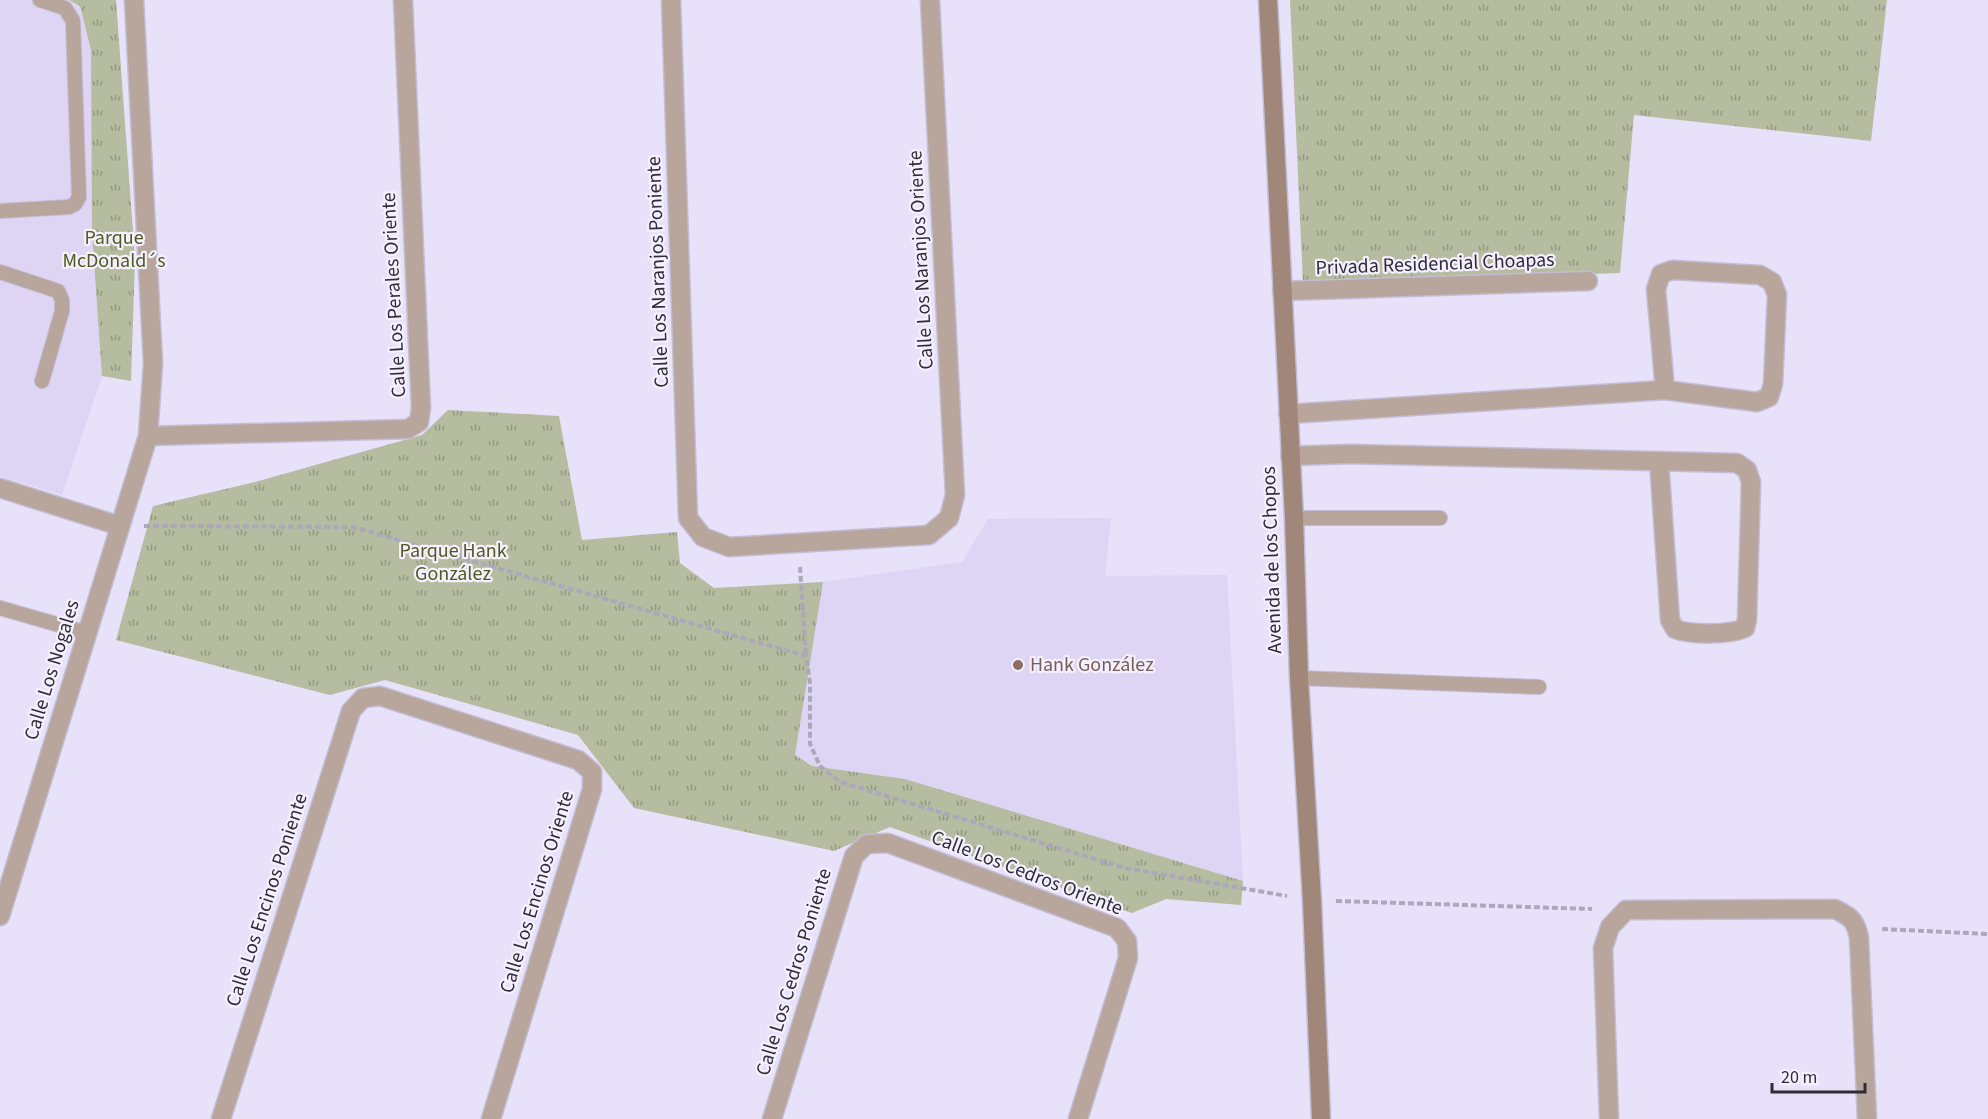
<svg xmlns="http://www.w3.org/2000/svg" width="1988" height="1119" font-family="'Source Sans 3',sans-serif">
	<defs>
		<pattern id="grass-tufts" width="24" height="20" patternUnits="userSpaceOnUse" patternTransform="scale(1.5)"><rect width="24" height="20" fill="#b5bc9f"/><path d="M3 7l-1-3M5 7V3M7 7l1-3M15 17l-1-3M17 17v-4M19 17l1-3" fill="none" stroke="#949982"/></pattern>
	</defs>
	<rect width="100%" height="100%" fill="#e8e1fa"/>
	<g fill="#ded4f4">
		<polygon points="0,0 69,0 80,6 91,50 102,376 62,495 0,476"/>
		<polygon points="1111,518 1105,576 1227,575 1243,881 905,779 812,766 794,755 823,582 962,562 988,519"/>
	</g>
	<g fill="url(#grass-tufts)">
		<polygon points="69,0 116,0 135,259 131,381 102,376 92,232 91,50 80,6"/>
		<polygon points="1290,0 1887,0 1871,141 1634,115 1620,273 1303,284"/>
		<polygon points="448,410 559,416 582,540 677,532 680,563 714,588 823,582 795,755 812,766 905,779 1243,881 1241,905 1166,899 1132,913 890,827 834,851 634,808 578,735 385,680 330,695 116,640 153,506 255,482 422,435"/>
	</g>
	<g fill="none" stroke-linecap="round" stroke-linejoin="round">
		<g stroke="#c3bdd3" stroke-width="16">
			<g id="lane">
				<polyline points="0,211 69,207 75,204 79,197 73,21 65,8 40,0"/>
				<polyline points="0,272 58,291 62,300 62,311 42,381"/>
				<polyline points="1294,518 1440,518"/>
				<polyline points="0,608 87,633"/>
				<polyline points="1299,678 1539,687"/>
			</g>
		</g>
		<g stroke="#c3bdd3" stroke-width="21">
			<g id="street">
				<polyline points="671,0 688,518 703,537 729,547 929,535 949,518 955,495 930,0"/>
				<polyline points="1282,291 1588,281"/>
				<polyline points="1288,414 1665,390 1757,402 1769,397 1773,384 1777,295 1772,282 1760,275 1672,270 1661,274 1656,289 1665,390"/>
				<polyline points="148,436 408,429 419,422 421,408 403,0"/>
				<path d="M1290,456l59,-2 388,9 10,7 4,12 -4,138 -2,8c-16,7 -54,7 -70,1l-5,-9 -11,-159"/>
				<polyline points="0,488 120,526"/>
				<polyline points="0,916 148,436 153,363 134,0"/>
				<polyline points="221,1119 351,711 363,698 380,696 578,760 592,772 592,789 491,1119"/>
				<polyline points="772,1119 854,856 867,844 888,843 1117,928 1127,941 1128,958 1078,1119"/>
				<path d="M1609,1119l-6,-171 7,-21 16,-17 209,-1c16,8 21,12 24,29l8,181"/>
			</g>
		</g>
		<g stroke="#c3bdd3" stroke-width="21">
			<polyline id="secondary" points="1268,0 1294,518 1299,678 1312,901 1321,1119"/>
		</g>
		<g stroke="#ada7bb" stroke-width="4" stroke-dasharray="6 3" stroke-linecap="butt">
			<polyline points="144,526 353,527 806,656 810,683 810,744 820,766 840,782 1125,868 1287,896"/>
			<polyline points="800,567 806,656"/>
			<polyline points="1336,901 1592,909"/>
			<polyline points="1882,929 1988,934"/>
		</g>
		<use href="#lane" stroke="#b8a69d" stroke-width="14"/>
		<use href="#street" stroke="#b8a69d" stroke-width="18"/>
		<use href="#secondary" stroke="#a08779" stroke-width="18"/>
	</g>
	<circle fill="#8d6e63" stroke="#f4f0ff" stroke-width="2" cx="1018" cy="665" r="6"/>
	<g text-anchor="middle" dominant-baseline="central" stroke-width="4.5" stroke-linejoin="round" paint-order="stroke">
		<g font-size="20" fill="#505a1e" stroke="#f4f0ff">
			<text x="114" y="238">Parque<tspan x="114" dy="23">McDonald´s</tspan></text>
			<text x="453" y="551">Parque Hank<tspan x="453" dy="23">González</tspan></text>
		</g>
		<g font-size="20" fill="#2f2c35" stroke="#f4f0ff">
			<text transform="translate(921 260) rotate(-93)">Calle Los Naranjos Oriente</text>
			<text transform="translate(1435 264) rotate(-2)">Privada Residencial Choapas</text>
			<text transform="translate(658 272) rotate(-92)">Calle Los Naranjos Poniente</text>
			<text transform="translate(394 295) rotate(-93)">Calle Los Perales Oriente</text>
			<text transform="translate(1272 560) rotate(-92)">Avenida de los Chopos</text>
			<text transform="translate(52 670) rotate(-73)">Calle Los Nogales</text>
			<text transform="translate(1027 873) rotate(21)">Calle Los Cedros Oriente</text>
			<text transform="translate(537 892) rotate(-73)">Calle Los Encinos Oriente</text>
			<text transform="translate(267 900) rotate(-72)">Calle Los Encinos Poniente</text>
			<text transform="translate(794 972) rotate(-73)">Calle Los Cedros Poniente</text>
		</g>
		<g font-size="20" fill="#785e54" stroke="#f4f0ff" text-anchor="start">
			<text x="1030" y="665">Hank González</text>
		</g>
	</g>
	<path d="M1772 1083v9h93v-9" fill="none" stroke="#2f2c35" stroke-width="3"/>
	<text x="1781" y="1083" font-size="18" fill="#2f2c35" stroke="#f4f0ff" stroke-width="4.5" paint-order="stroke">20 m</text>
</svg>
